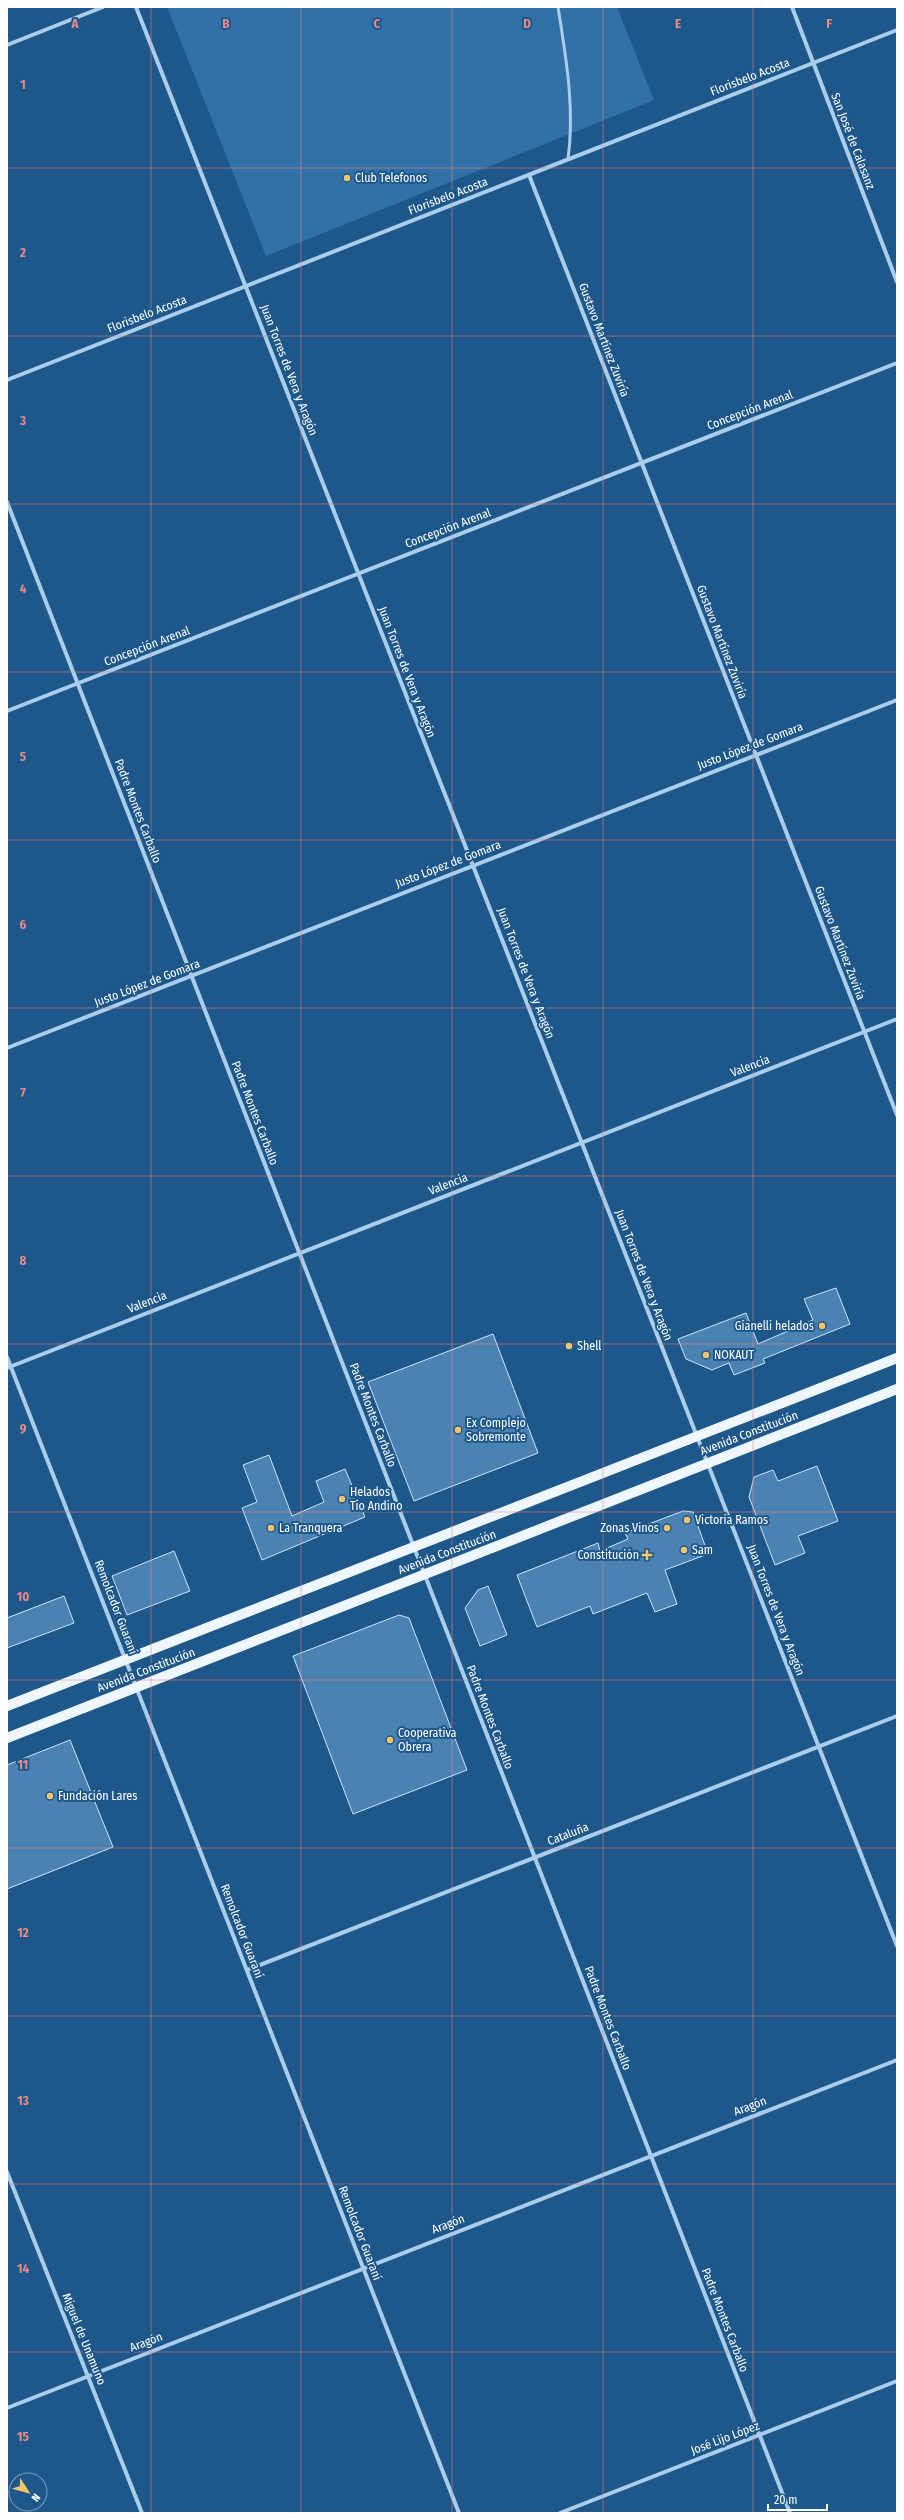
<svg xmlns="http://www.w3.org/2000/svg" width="904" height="2520" font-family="'Fira Sans Condensed',sans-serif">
	<rect width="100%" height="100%" fill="#1e5789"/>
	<polygon fill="#3171a7" points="167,7 617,7 654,100 266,256"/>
	<g fill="#4a83b3" stroke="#cee5f8">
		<polygon points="836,1288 850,1324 763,1359 765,1363 734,1375 729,1363 712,1370 686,1359 678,1339 746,1313 758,1344 813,1320 804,1299"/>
		<polygon points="493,1334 538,1453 414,1501 368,1382"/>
		<polygon points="269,1455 292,1516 324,1502 316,1481 345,1469 365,1517 262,1560 242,1508 257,1502 243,1465"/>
		<polygon points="817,1466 838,1521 798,1536 805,1553 775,1565 749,1497 754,1477 773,1470 778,1481"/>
		<polygon points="683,1511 693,1512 708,1554 665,1570 677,1604 655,1612 647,1593 593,1614 590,1606 537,1627 517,1575 598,1543 600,1551 628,1539 625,1533"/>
		<polygon points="174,1551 190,1591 127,1615 112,1576"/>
		<polygon points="488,1586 507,1635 480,1646 465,1608 478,1590"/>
		<polygon points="64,1596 74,1623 7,1648 7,1618"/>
		<polygon points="399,1615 409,1618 467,1770 353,1814 293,1656"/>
		<polygon points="70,1740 113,1847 7,1889 7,1765"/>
	</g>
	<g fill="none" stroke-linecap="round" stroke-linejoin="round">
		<path stroke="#a9cdeb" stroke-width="3" d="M558,7c8,50 17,102 10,152"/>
		<g stroke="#a9cdeb" stroke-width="4">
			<polyline points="136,7 897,1946"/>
			<polyline points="792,7 897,282"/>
			<polyline points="7,45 103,7"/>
			<polyline points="529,175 897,1115"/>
			<polyline points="7,380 897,30"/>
			<polyline points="7,502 790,2513"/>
			<polyline points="7,711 897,363"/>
			<polyline points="7,1048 897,700"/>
			<polyline points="7,1357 459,2513"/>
			<polyline points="7,1368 897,1019"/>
			<polyline points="247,1970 897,1716"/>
			<polyline points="7,2172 142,2513"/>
			<polyline points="7,2408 897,2060"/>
			<polyline points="560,2513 897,2381"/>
		</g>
		<g stroke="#eef6fe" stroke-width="10">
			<polyline points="7,1706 897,1358"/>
			<polyline points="7,1738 897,1389"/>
		</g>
	</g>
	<path fill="none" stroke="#e88989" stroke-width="1" stroke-opacity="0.55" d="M151,7v2506M301,7v2506M452,7v2506M603,7v2506M753,7v2506M7,168h890M7,336h890M7,504h890M7,672h890M7,840h890M7,1008h890M7,1176h890M7,1344h890M7,1512h890M7,1680h890M7,1848h890M7,2016h890M7,2184h890M7,2352h890"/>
	<g fill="#fac368" stroke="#1e5789" stroke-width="1.5">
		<circle cx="347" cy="178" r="4"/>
		<circle cx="822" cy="1326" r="4"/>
		<circle cx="569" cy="1346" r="4"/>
		<circle cx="706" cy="1355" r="4"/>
		<circle cx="458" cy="1430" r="4"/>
		<circle cx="342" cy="1499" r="4"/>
		<circle cx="687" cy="1520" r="4"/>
		<circle cx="271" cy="1528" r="4"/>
		<circle cx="667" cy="1528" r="4"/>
		<circle cx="684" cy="1550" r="4"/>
		<path d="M645 1549h4v4h4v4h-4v4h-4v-4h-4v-4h4z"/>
		<circle cx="390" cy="1740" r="4"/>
		<circle cx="50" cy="1796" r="4"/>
	</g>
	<g text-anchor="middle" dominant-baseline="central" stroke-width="4" stroke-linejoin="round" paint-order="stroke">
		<g font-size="12" fill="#fff" stroke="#1e5789">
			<text transform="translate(750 77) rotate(-21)">Florisbelo Acosta</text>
			<text transform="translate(853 141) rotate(69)">San José de Calasanz</text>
			<text transform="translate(448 196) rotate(-21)">Florisbelo Acosta</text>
			<text transform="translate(147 314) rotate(-21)">Florisbelo Acosta</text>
			<text transform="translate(604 340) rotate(69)">Gustavo Martínez Zuviría</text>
			<text transform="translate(289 370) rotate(69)">Juan Torres de Vera y Aragón</text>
			<text transform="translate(750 410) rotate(-21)">Concepción Arenal</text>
			<text transform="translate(448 528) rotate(-21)">Concepción Arenal</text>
			<text transform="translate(722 642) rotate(69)">Gustavo Martínez Zuviría</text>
			<text transform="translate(147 646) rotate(-21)">Concepción Arenal</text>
			<text transform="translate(407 672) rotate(69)">Juan Torres de Vera y Aragón</text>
			<text transform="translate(750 746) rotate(-21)">Justo López de Gomara</text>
			<text transform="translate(138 811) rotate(69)">Padre Montes Carballo</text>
			<text transform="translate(448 864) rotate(-21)">Justo López de Gomara</text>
			<text transform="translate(840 943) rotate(69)">Gustavo Martínez Zuviría</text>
			<text transform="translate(526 973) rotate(69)">Juan Torres de Vera y Aragón</text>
			<text transform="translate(147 983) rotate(-21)">Justo López de Gomara</text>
			<text transform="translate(750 1066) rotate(-21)">Valencia</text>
			<text transform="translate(255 1113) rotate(69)">Padre Montes Carballo</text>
			<text transform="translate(448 1184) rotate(-21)">Valencia</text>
			<text transform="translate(644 1275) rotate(69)">Juan Torres de Vera y Aragón</text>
			<text transform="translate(147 1302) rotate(-21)">Valencia</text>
			<text transform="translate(373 1415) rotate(69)">Padre Montes Carballo</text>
			<text transform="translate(749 1433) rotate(-21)">Avenida Constitución</text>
			<text transform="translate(447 1552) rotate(-21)">Avenida Constitución</text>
			<text transform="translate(116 1607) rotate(69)">Remolcador Guaraní</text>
			<text transform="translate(776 1610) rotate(69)">Juan Torres de Vera y Aragón</text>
			<text transform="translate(146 1670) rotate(-21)">Avenida Constitución</text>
			<text transform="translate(490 1717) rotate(69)">Padre Montes Carballo</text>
			<text transform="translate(568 1834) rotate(-21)">Cataluña</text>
			<text transform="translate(242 1931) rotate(69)">Remolcador Guaraní</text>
			<text transform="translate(608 2018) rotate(69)">Padre Montes Carballo</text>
			<text transform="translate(750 2106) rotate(-21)">Aragón</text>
			<text transform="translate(448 2224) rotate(-21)">Aragón</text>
			<text transform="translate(360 2233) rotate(69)">Remolcador Guaraní</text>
			<text transform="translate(725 2320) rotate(69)">Padre Montes Carballo</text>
			<text transform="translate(84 2339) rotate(68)">Miguel de Unamuno</text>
			<text transform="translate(146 2342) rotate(-21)">Aragón</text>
			<text transform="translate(725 2438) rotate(-21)">José Lijo López</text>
		</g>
		<g font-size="12" fill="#fff" stroke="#1e5789" text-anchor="start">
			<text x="355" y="178">Club Telefonos</text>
			<text x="814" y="1326" text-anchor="end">Gianelli helados</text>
			<text x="577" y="1346">Shell</text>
			<text x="714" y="1355">NOKAUT</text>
			<text x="466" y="1423">Ex Complejo<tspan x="466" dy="14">Sobremonte</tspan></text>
			<text x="350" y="1492">Helados<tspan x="350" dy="14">Tío Andino</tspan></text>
			<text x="695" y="1520">Victoria Ramos</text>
			<text x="279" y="1528">La Tranquera</text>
			<text x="659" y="1528" text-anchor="end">Zonas Vinos</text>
			<text x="692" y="1550">Sam</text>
			<text x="639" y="1555" text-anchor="end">Constitución</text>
			<text x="398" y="1733">Cooperativa<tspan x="398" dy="14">Obrera</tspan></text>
			<text x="58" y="1796">Fundación Lares</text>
		</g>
	</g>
	<g font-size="13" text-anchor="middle" font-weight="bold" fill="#e88989" stroke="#1e5789" stroke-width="4" stroke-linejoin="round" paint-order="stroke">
		<text x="75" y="28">A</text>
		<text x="226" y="28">B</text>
		<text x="377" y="28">C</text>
		<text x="527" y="28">D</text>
		<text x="678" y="28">E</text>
		<text x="829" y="28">F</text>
		<text x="23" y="89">1</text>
		<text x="23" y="257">2</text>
		<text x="23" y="425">3</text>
		<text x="23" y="593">4</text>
		<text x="23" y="761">5</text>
		<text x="23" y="929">6</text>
		<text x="23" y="1097">7</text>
		<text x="23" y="1265">8</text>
		<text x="23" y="1433">9</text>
		<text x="23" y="1601">10</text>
		<text x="23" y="1769">11</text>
		<text x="23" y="1937">12</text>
		<text x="23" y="2105">13</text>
		<text x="23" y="2273">14</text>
		<text x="23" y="2441">15</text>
	</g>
	<rect width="904" height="2520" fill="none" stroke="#ffffff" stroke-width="16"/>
	<g transform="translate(28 2492) rotate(126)"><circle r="19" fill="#1e5789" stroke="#789ab8"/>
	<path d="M0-3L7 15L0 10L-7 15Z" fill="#fac368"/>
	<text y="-6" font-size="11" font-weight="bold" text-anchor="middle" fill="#ffffff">N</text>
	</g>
	<path d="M768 2504v6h59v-6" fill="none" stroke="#ffffff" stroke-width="2"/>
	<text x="774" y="2504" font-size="12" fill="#ffffff" stroke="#1e5789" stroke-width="3" paint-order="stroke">20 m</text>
</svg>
